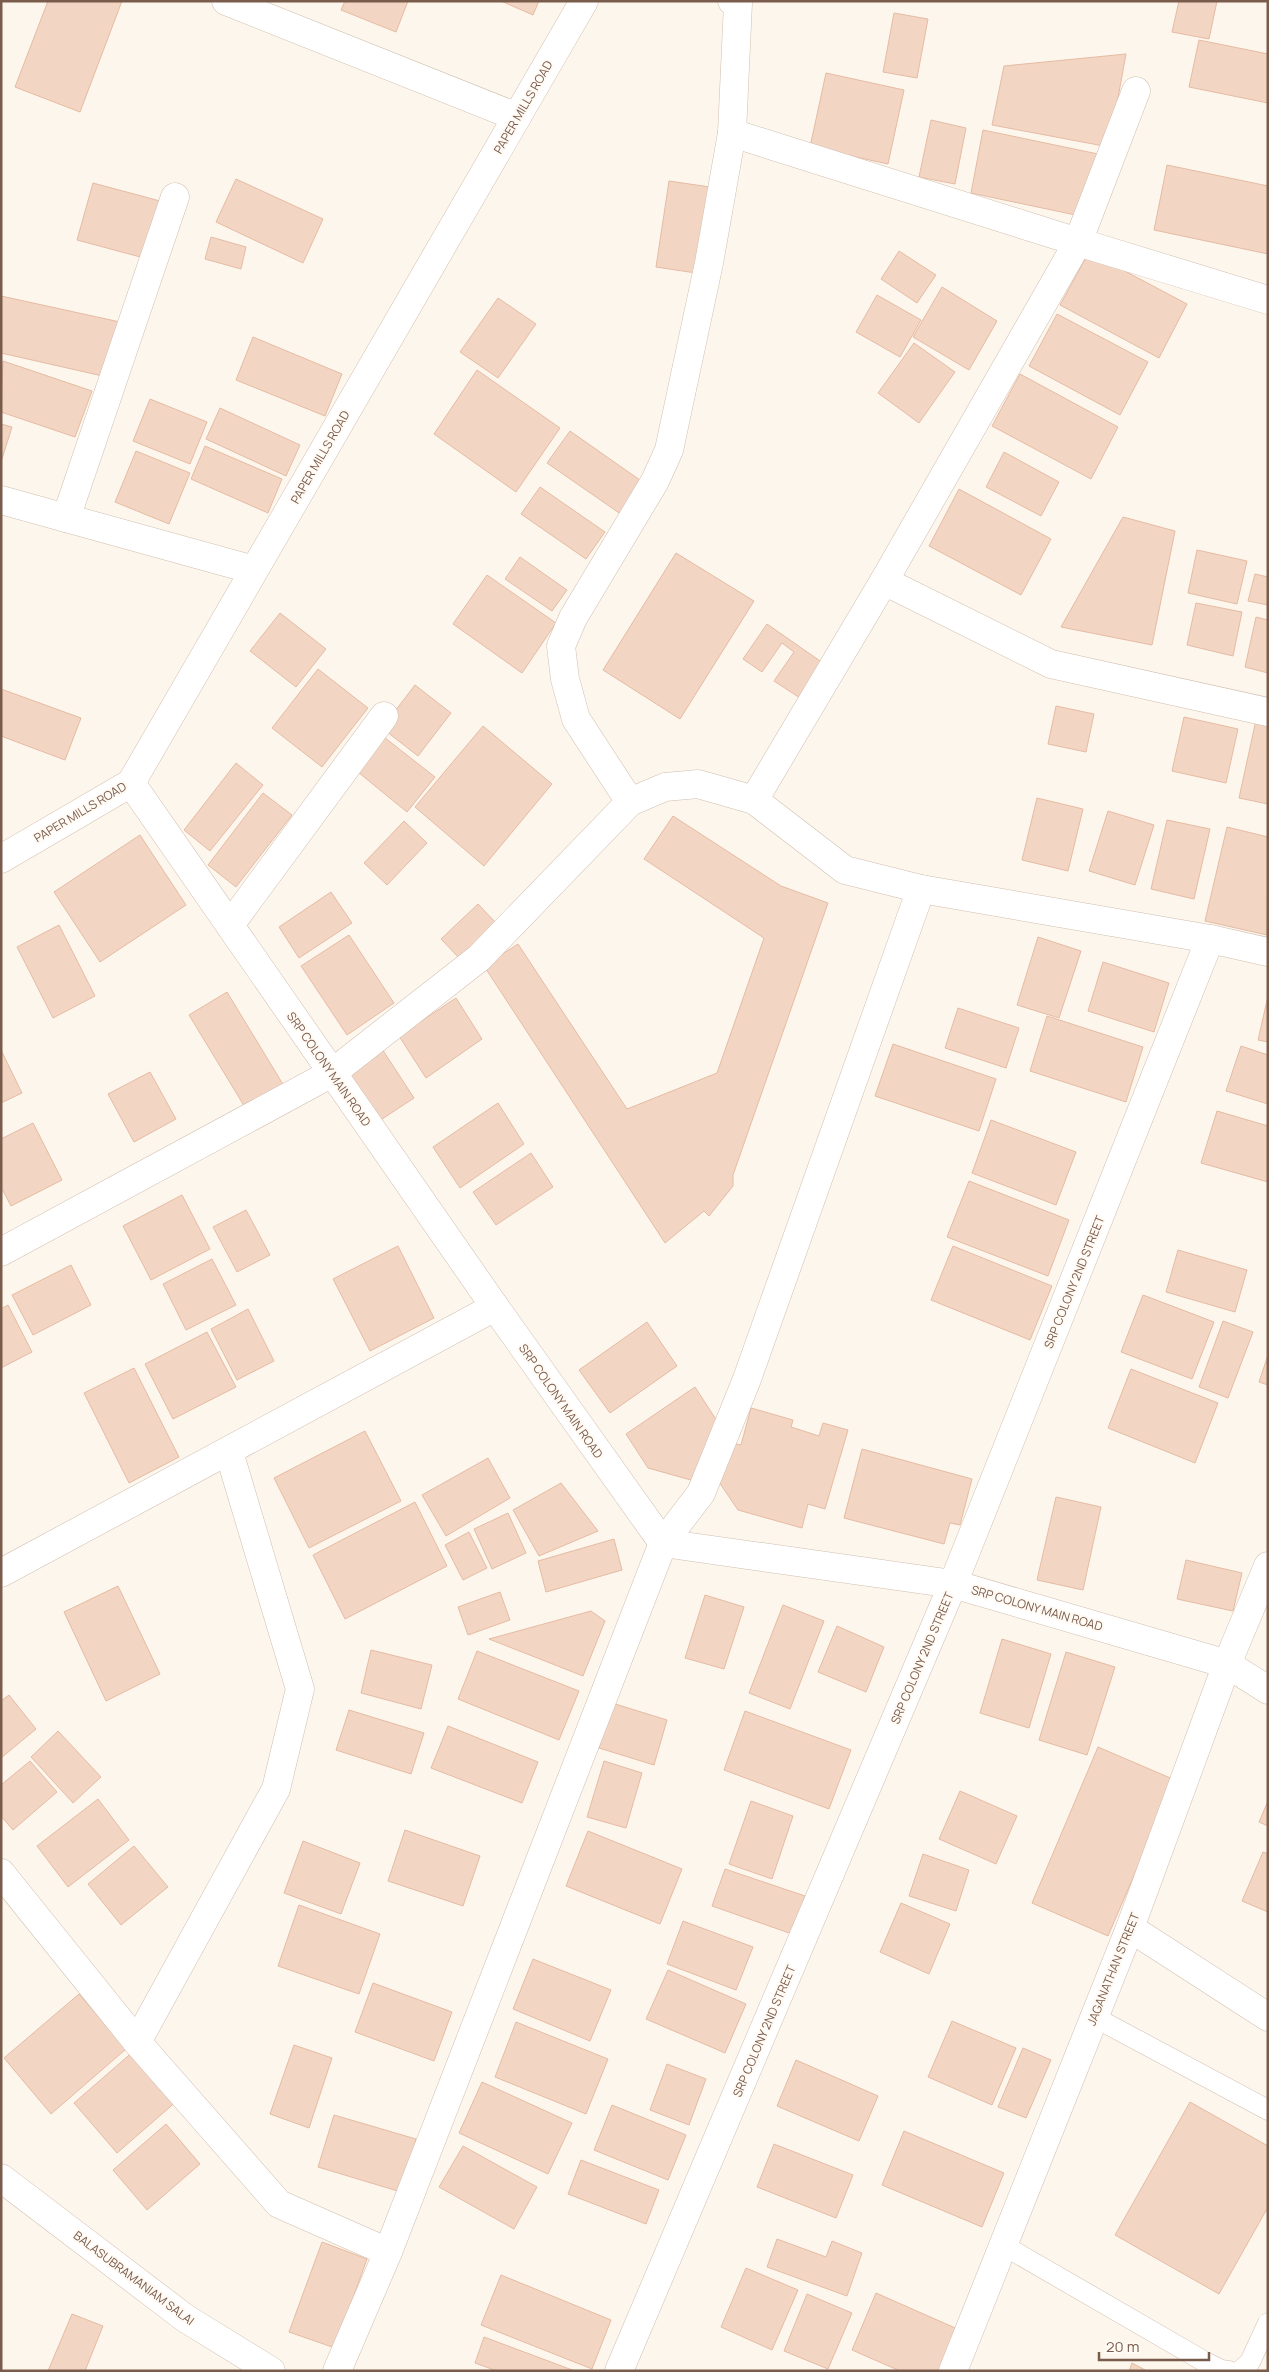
<svg xmlns="http://www.w3.org/2000/svg" width="1269" height="2372" font-family="Manrope,sans-serif">
	<rect width="100%" height="100%" fill="#fdf6ec"/>
	<g fill="#f3d5c3" stroke="#e6bba3">
		<polygon points="48,1 122,1 80,112 15,87"/>
		<polygon points="345,1 408,1 396,32 341,10"/>
		<polygon points="501,1 539,1 533,15"/>
		<polygon points="1179,1 1217,1 1209,39 1172,32"/>
		<polygon points="894,13 928,19 917,78 883,72"/>
		<polygon points="1199,40 1268,54 1268,103 1189,87"/>
		<polygon points="1126,54 1109,147 992,125 1004,66"/>
		<polygon points="826,73 904,90 888,164 810,147"/>
		<polygon points="931,120 966,128 955,184 919,177"/>
		<polygon points="983,130 1098,154 1085,217 971,193"/>
		<polygon points="1167,165 1268,186 1268,254 1154,230"/>
		<polygon points="236,179 323,219 303,263 216,222"/>
		<polygon points="669,181 710,187 696,273 656,267"/>
		<polygon points="93,183 160,201 144,258 77,240"/>
		<polygon points="211,237 246,247 241,269 205,259"/>
		<polygon points="899,251 936,275 917,303 881,279"/>
		<polygon points="1089,252 1187,304 1159,358 1060,305"/>
		<polygon points="942,287 997,321 969,370 913,337"/>
		<polygon points="877,295 921,320 900,357 856,332"/>
		<polygon points="1,296 120,322 107,377 1,353"/>
		<polygon points="498,298 536,324 498,378 460,352"/>
		<polygon points="1057,314 1148,362 1120,415 1029,366"/>
		<polygon points="253,337 342,374 325,416 236,380"/>
		<polygon points="914,343 955,372 919,423 878,393"/>
		<polygon points="3,361 92,391 75,437 1,412"/>
		<polygon points="477,370 560,428 516,492 434,434"/>
		<polygon points="1020,374 1118,427 1091,479 992,426"/>
		<polygon points="150,399 207,422 190,464 133,441"/>
		<polygon points="220,408 300,445 286,476 206,439"/>
		<polygon points="1,424 12,427 1,462"/>
		<polygon points="570,431 647,485 625,517 547,463"/>
		<polygon points="205,446 282,479 268,513 191,479"/>
		<polygon points="136,451 190,473 169,524 115,502"/>
		<polygon points="1004,452 1059,482 1041,516 986,487"/>
		<polygon points="540,487 605,532 586,559 521,514"/>
		<polygon points="959,489 1051,539 1021,595 929,546"/>
		<polygon points="1123,517 1175,531 1152,645 1061,627"/>
		<polygon points="1197,550 1247,561 1237,604 1188,593"/>
		<polygon points="676,553 754,601 680,719 603,670"/>
		<polygon points="520,557 567,590 552,611 505,579"/>
		<polygon points="1255,574 1268,577 1268,605 1248,601"/>
		<polygon points="487,575 556,623 522,673 453,624"/>
		<polygon points="1196,603 1242,612 1233,656 1187,645"/>
		<polygon points="280,613 326,649 296,687 250,651"/>
		<polygon points="1256,617 1268,620 1268,673 1245,667"/>
		<polygon points="767,624 823,663 800,698 774,681 794,652 782,643 762,672 743,659"/>
		<polygon points="318,669 368,708 322,767 272,728"/>
		<polygon points="415,685 451,713 418,756 382,728"/>
		<polygon points="1,689 81,718 65,760 1,736"/>
		<polygon points="1056,706 1094,714 1086,752 1048,744"/>
		<polygon points="1184,717 1238,729 1226,783 1172,771"/>
		<polygon points="1256,720 1268,723 1268,804 1239,798"/>
		<polygon points="483,726 552,784 484,866 415,807"/>
		<polygon points="380,734 435,777 407,812 353,768"/>
		<polygon points="236,763 263,785 210,851 184,830"/>
		<polygon points="263,793 292,815 236,887 208,865"/>
		<polygon points="1037,798 1083,809 1068,871 1022,860"/>
		<polygon points="1108,811 1154,825 1135,885 1089,871"/>
		<polygon points="673,816 781,886 828,903 733,1175 733,1186 709,1216 704,1211 665,1243 484,966 518,944 627,1109 717,1073 764,938 644,859"/>
		<polygon points="1167,820 1210,829 1194,899 1151,889"/>
		<polygon points="404,821 427,843 387,885 364,863"/>
		<polygon points="1227,827 1268,837 1267,935 1205,921"/>
		<polygon points="140,835 186,905 100,962 54,892"/>
		<polygon points="331,892 352,923 299,958 279,927"/>
		<polygon points="478,904 497,924 460,959 441,939"/>
		<polygon points="59,925 95,996 53,1018 17,947"/>
		<polygon points="349,935 394,1003 347,1035 301,966"/>
		<polygon points="1038,937 1081,951 1059,1018 1017,1005"/>
		<polygon points="1103,962 1169,983 1154,1032 1088,1011"/>
		<polygon points="227,992 284,1086 246,1109 189,1015"/>
		<polygon points="1268,996 1268,1042 1258,1040"/>
		<polygon points="456,998 482,1039 426,1078 399,1036"/>
		<polygon points="958,1008 1019,1028 1006,1068 945,1048"/>
		<polygon points="1047,1016 1143,1047 1126,1102 1030,1071"/>
		<polygon points="893,1044 996,1079 979,1131 875,1096"/>
		<polygon points="1241,1046 1268,1055 1268,1104 1226,1091"/>
		<polygon points="382,1049 414,1098 376,1123 344,1075"/>
		<polygon points="1,1050 22,1093 1,1103"/>
		<polygon points="150,1072 176,1119 134,1142 108,1094"/>
		<polygon points="498,1103 524,1144 460,1188 433,1147"/>
		<polygon points="1217,1111 1268,1126 1268,1182 1201,1163"/>
		<polygon points="991,1120 1076,1152 1056,1205 972,1173"/>
		<polygon points="33,1123 62,1180 11,1206 1,1187 1,1139"/>
		<polygon points="531,1153 553,1187 496,1225 473,1192"/>
		<polygon points="969,1181 1069,1220 1048,1276 947,1237"/>
		<polygon points="182,1195 210,1249 151,1280 123,1226"/>
		<polygon points="246,1210 270,1255 237,1272 213,1227"/>
		<polygon points="398,1246 434,1318 370,1351 333,1279"/>
		<polygon points="953,1246 1052,1286 1030,1340 931,1300"/>
		<polygon points="1178,1250 1247,1270 1235,1312 1166,1292"/>
		<polygon points="212,1259 236,1305 186,1330 163,1284"/>
		<polygon points="71,1265 91,1305 33,1335 12,1295"/>
		<polygon points="1143,1295 1214,1322 1192,1379 1121,1352"/>
		<polygon points="8,1305 32,1352 1,1368 1,1309"/>
		<polygon points="248,1309 274,1361 237,1380 211,1329"/>
		<polygon points="1223,1321 1253,1332 1228,1398 1199,1387"/>
		<polygon points="647,1322 677,1366 610,1413 579,1370"/>
		<polygon points="207,1332 236,1387 173,1419 145,1364"/>
		<polygon points="1268,1355 1268,1385 1259,1382"/>
		<polygon points="134,1368 179,1457 129,1483 84,1393"/>
		<polygon points="1131,1369 1218,1403 1195,1463 1108,1428"/>
		<polygon points="695,1387 717,1421 698,1482 648,1468 626,1434"/>
		<polygon points="751,1408 793,1420 791,1427 819,1436 823,1423 848,1430 825,1509 808,1504 802,1528 738,1510 719,1482 730,1443 741,1445"/>
		<polygon points="365,1431 401,1501 309,1548 274,1478"/>
		<polygon points="862,1449 972,1479 960,1525 950,1523 944,1544 844,1518"/>
		<polygon points="488,1458 510,1498 446,1536 422,1495"/>
		<polygon points="561,1483 598,1531 539,1556 513,1510"/>
		<polygon points="1056,1497 1101,1507 1083,1590 1037,1580"/>
		<polygon points="415,1502 447,1566 345,1619 313,1555"/>
		<polygon points="508,1513 526,1553 492,1569 474,1529"/>
		<polygon points="469,1532 487,1568 463,1580 445,1545"/>
		<polygon points="614,1539 622,1570 546,1592 538,1561"/>
		<polygon points="1186,1560 1242,1573 1233,1611 1177,1599"/>
		<polygon points="118,1586 160,1674 106,1701 64,1612"/>
		<polygon points="500,1592 510,1620 468,1635 458,1607"/>
		<polygon points="705,1595 744,1607 724,1669 685,1658"/>
		<polygon points="783,1605 824,1621 790,1709 749,1693"/>
		<polygon points="591,1611 605,1621 583,1676 489,1639"/>
		<polygon points="837,1626 884,1647 866,1692 818,1672"/>
		<polygon points="1002,1639 1051,1654 1029,1728 980,1713"/>
		<polygon points="371,1650 432,1665 421,1709 361,1693"/>
		<polygon points="477,1651 579,1691 559,1740 458,1699"/>
		<polygon points="1066,1652 1115,1667 1087,1755 1039,1740"/>
		<polygon points="9,1695 36,1729 1,1758 1,1701"/>
		<polygon points="612,1703 667,1720 654,1765 599,1748"/>
		<polygon points="349,1710 424,1733 411,1774 336,1750"/>
		<polygon points="745,1711 851,1750 829,1809 724,1770"/>
		<polygon points="448,1726 538,1762 522,1803 431,1768"/>
		<polygon points="58,1731 101,1777 73,1803 31,1757"/>
		<polygon points="1098,1747 1175,1780 1108,1936 1032,1903"/>
		<polygon points="30,1761 57,1792 13,1830 1,1816 1,1785"/>
		<polygon points="604,1761 642,1773 626,1828 587,1817"/>
		<polygon points="960,1791 1017,1816 996,1864 939,1839"/>
		<polygon points="98,1799 129,1840 68,1887 37,1846"/>
		<polygon points="751,1801 793,1816 772,1879 729,1864"/>
		<polygon points="1268,1801 1268,1826 1259,1822"/>
		<polygon points="405,1830 480,1856 463,1906 388,1881"/>
		<polygon points="588,1831 682,1869 660,1924 566,1886"/>
		<polygon points="303,1841 360,1863 341,1914 284,1893"/>
		<polygon points="134,1846 168,1887 121,1925 88,1884"/>
		<polygon points="1263,1852 1268,1854 1268,1912 1242,1901"/>
		<polygon points="923,1854 969,1870 956,1911 909,1896"/>
		<polygon points="725,1869 805,1896 792,1934 712,1906"/>
		<polygon points="901,1903 950,1924 929,1974 880,1952"/>
		<polygon points="299,1905 380,1934 359,1994 278,1966"/>
		<polygon points="683,1921 753,1947 736,1990 667,1964"/>
		<polygon points="533,1959 611,1990 590,2041 513,2009"/>
		<polygon points="668,1970 746,2004 725,2053 646,2019"/>
		<polygon points="373,1983 452,2012 434,2061 355,2032"/>
		<polygon points="79,1994 126,2049 51,2114 4,2058"/>
		<polygon points="952,2021 1016,2048 992,2105 928,2077"/>
		<polygon points="516,2022 608,2059 586,2114 495,2077"/>
		<polygon points="294,2045 332,2058 309,2128 270,2114"/>
		<polygon points="1023,2048 1051,2060 1026,2118 998,2107"/>
		<polygon points="135,2050 178,2100 117,2153 74,2103"/>
		<polygon points="796,2060 878,2096 859,2141 777,2106"/>
		<polygon points="667,2064 706,2079 689,2125 650,2110"/>
		<polygon points="482,2082 572,2123 548,2174 459,2133"/>
		<polygon points="1190,2102 1268,2146 1268,2207 1219,2294 1115,2235"/>
		<polygon points="612,2105 686,2135 668,2180 594,2150"/>
		<polygon points="334,2115 416,2139 401,2192 318,2167"/>
		<polygon points="166,2124 200,2164 147,2210 113,2170"/>
		<polygon points="904,2131 1004,2173 982,2227 882,2185"/>
		<polygon points="774,2144 853,2175 836,2218 757,2187"/>
		<polygon points="463,2146 537,2187 514,2229 439,2187"/>
		<polygon points="581,2160 659,2190 646,2224 568,2194"/>
		<polygon points="777,2239 826,2257 832,2241 862,2253 847,2296 767,2267"/>
		<polygon points="322,2242 367,2259 335,2348 289,2332"/>
		<polygon points="746,2268 798,2290 772,2350 721,2327"/>
		<polygon points="501,2275 611,2320 592,2369 481,2325"/>
		<polygon points="876,2293 962,2331 944,2371 900,2371 852,2350"/>
		<polygon points="807,2294 852,2313 828,2369 784,2351"/>
		<polygon points="72,2314 103,2326 85,2371 48,2371"/>
		<polygon points="484,2337 575,2371 497,2371 475,2363"/>
		<polygon points="1132,2363 1147,2371 1129,2371"/>
	</g>
	<g fill="none" stroke-linecap="round" stroke-linejoin="round">
		<g stroke="#d1beb0" stroke-width="21">
			<g id="service">
				<polyline points="1094,2017 1268,2110"/>
				<polyline points="1003,2245 1207,2363 1221,2370 1229,2371"/>
				<polyline points="1240,2371 1250,2362 1268,2323"/>
			</g>
		</g>
		<g stroke="#d1beb0" stroke-width="29">
			<g id="minor">
				<polyline points="226,1 517,117"/>
				<polyline points="732,133 1078,242 1136,91"/>
				<polyline points="175,197 66,518 254,570"/>
				<polyline points="1,500 66,518"/>
				<polyline points="884,581 1051,664 1268,712"/>
				<polyline points="131,783 495,1307 663,1543 953,1584 1227,1664 1268,1690"/>
				<polyline points="754,800 884,581 1078,242 1268,300"/>
				<polyline points="630,802 576,719 565,679 561,646 573,618 655,481 669,450 709,263 732,133 738,3 732,1"/>
				<polyline points="230,925 384,716"/>
				<polyline points="1,1252 332,1073 479,958 630,802 665,787 698,784 754,800 845,870 921,889 1210,939 1268,952"/>
				<polyline points="1,1573 495,1307"/>
				<polyline points="1,1873 137,2042 279,2204 388,2252 663,1543 701,1493 747,1379 921,889"/>
				<polyline points="1130,1928 1268,2017"/>
				<polyline points="137,2042 276,1789 300,1689 229,1452"/>
				<polyline points="1,2178 185,2318 271,2371"/>
				<polyline points="337,2371 388,2252"/>
				<polyline points="619,2371 953,1584 1210,939"/>
				<polyline points="953,2371 1130,1928 1227,1664 1268,1566"/>
			</g>
		</g>
		<g stroke="#d6c0b0" stroke-width="29">
			<polyline id="secondary" points="1,859 131,783 584,1"/>
		</g>
		<use href="#service" stroke="#fff" stroke-width="20"/>
		<use href="#minor" stroke="#fff" stroke-width="28"/>
		<use href="#secondary" stroke="#fff" stroke-width="28"/>
	</g>
	<g text-anchor="middle" dominant-baseline="central" stroke-width="4" stroke-linejoin="round" paint-order="stroke">
		<g font-size="12" fill="#7a5c4d" stroke="#fffaf3">
			<text transform="translate(523 107) rotate(-60)">PAPER MILLS ROAD</text>
			<text transform="translate(320 457) rotate(-60)">PAPER MILLS ROAD</text>
			<text transform="translate(80 812) rotate(-31)">PAPER MILLS ROAD</text>
			<text transform="translate(329 1069) rotate(55)">SRP COLONY MAIN ROAD</text>
			<text transform="translate(1074 1282) rotate(-68)">SRP COLONY 2ND STREET</text>
			<text transform="translate(561 1401) rotate(55)">SRP COLONY MAIN ROAD</text>
			<text transform="translate(1037 1608) rotate(16)">SRP COLONY MAIN ROAD</text>
			<text transform="translate(922 1658) rotate(-67)">SRP COLONY 2ND STREET</text>
			<text transform="translate(1113 1969) rotate(-68)">JAGANATHAN STREET</text>
			<text transform="translate(764 2031) rotate(-67)">SRP COLONY 2ND STREET</text>
			<text transform="translate(134 2278) rotate(37)">BALASUBRAMANIAM SALAI</text>
		</g>
	</g>
	<rect width="1269" height="2372" fill="none" stroke="#7a5c4d" stroke-width="5"/>
	<path d="M1099 2352v8h110v-8" fill="none" stroke="#7a5c4d" stroke-width="2.5"/>
	<text x="1106" y="2352" font-size="15" fill="#7a5c4d" stroke="#fffaf3" stroke-width="4" paint-order="stroke">20 m</text>
</svg>
